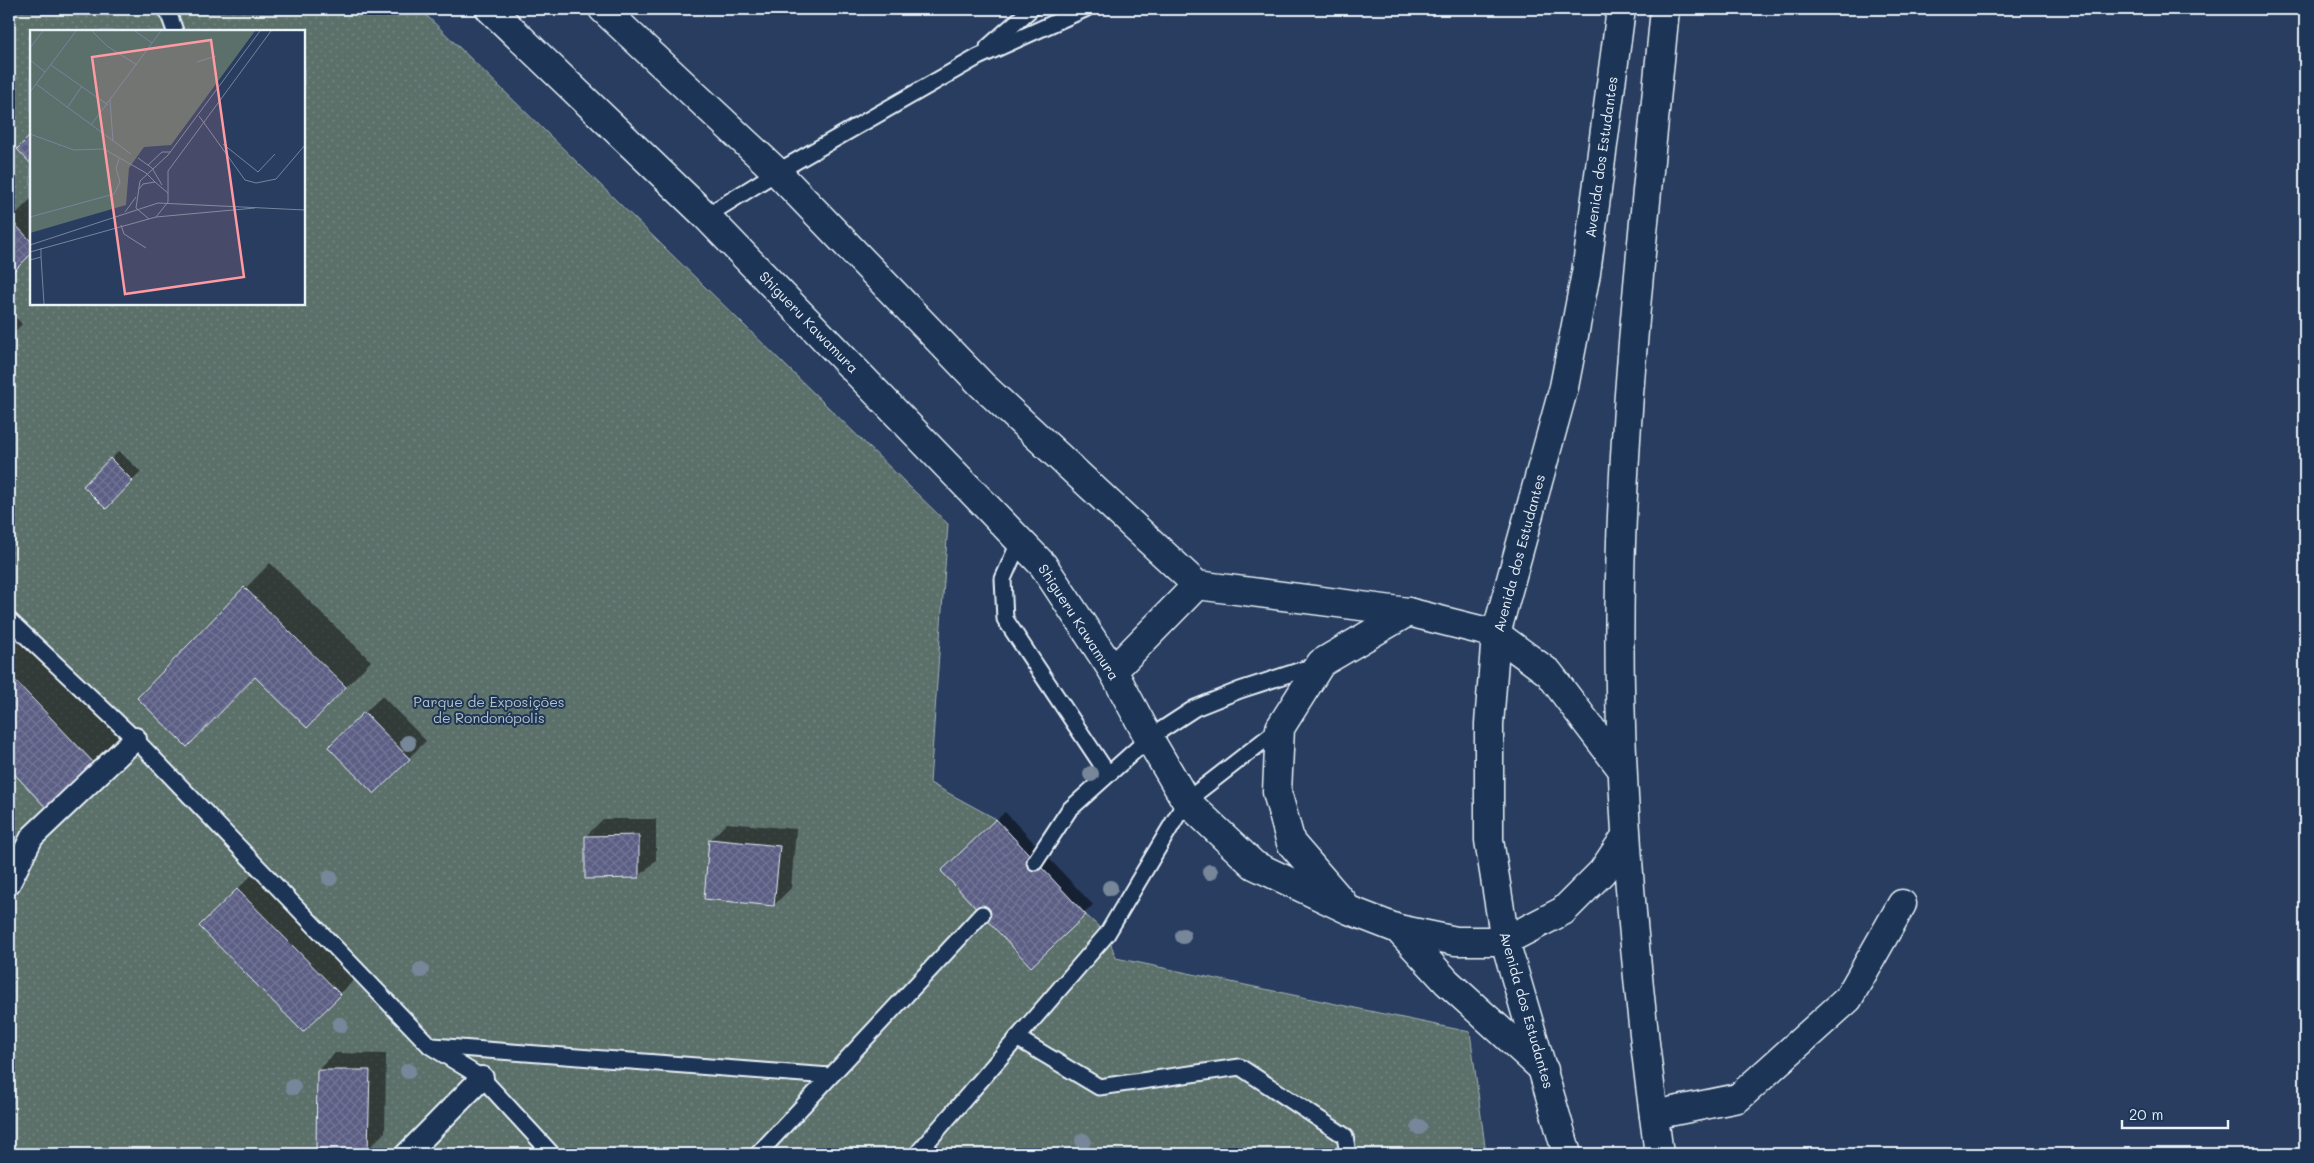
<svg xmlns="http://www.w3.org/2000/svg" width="2314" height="1163" font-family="Mali,sans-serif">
	<defs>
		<pattern id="grass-dots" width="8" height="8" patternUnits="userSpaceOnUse" patternTransform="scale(1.25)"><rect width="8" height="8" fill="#5b6f6b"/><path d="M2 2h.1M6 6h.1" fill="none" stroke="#738481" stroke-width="1.8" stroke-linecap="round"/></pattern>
		<pattern id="building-cross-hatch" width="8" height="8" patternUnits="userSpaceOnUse" patternTransform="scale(1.25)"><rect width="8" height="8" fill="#5b5f84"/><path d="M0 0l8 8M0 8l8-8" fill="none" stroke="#737696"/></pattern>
	</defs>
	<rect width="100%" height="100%" fill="#293d60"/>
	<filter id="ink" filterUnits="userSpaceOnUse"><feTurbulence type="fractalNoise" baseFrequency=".02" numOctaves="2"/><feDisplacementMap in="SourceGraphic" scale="10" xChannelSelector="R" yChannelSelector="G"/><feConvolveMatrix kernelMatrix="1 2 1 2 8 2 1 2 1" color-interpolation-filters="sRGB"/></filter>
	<g filter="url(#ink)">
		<path fill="url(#grass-dots)" stroke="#a2b0b2" fill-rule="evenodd" d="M9,9h411l528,515 -18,259 66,36 90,96 21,19 9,24 354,74 16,122h-1477zM31,31h273v273h-273z"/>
		<g fill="#0007">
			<polygon points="31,199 31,252 9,274 9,221"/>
			<polygon points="9,310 22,324 9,338"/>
			<polygon points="119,451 141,472 106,507 85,486"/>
			<polygon points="270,563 371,661 332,701 256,676 139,698"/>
			<polygon points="9,623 118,737 47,807 9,767"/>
			<polygon points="382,696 426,741 374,792 330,747"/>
			<polygon points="1005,812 1093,905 1031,965 951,863"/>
			<polygon points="603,819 656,819 656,860 639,877 586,836"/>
			<polygon points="727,823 796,829 791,888 774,905 710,840"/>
			<polygon points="262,865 365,969 303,1031 200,926"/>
			<polygon points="335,1053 386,1054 385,1132 368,1149 318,1070"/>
		</g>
		<g fill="url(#building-cross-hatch)" stroke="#e8f1f8">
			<polygon points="31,135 31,164 17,149"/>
			<polygon points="10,219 31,241 31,254 9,276"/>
			<polygon points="110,458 133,481 106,509 83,486"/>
			<polygon points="244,587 346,687 307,728 255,677 187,747 137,698"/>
			<polygon points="9,674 94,763 47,809 9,768"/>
			<polygon points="364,712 410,759 374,794 328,747"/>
			<polygon points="996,819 1086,915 1031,967 941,871"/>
			<polygon points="639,835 639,878 585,879 585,836"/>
			<polygon points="709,839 780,846 774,906 704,899"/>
			<polygon points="237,889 341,995 303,1032 199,926"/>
			<polygon points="317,1070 370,1070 368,1151 316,1150"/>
		</g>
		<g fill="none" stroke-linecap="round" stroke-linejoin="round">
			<g stroke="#e8f1f8" stroke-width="19">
				<g id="service">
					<polyline points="167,9 175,31"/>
					<polyline points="988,47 1031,9"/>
					<polyline points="706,216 777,172 978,57 1085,9"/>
					<polyline points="1020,540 1003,579 1005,619 1108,774"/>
					<polyline points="9,620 135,739 430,1046 482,1078 552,1154"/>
					<polyline points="1035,862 1069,810 1149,738 1195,708 1240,690 1320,664"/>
					<polyline points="1017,1038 1099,1087 1240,1067 1345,1136 1348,1154"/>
					<polyline points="433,1046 830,1076"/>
					<polyline points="758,1154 982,914"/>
					<polyline points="917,1154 1107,934 1186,801 1280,728"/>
				</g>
			</g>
			<g stroke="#e8f1f8" stroke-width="26">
				<g id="pedestrian">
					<polyline points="9,883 32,837 135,739"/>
					<polyline points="407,1154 482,1078"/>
				</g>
			</g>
			<g stroke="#e8f1f8" stroke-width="31">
				<polyline id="minor" points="1654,1115 1738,1098 1848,999 1902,904"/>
			</g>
			<g stroke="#e8f1f8" stroke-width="31">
				<g id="secondary">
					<polyline points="490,9 706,216 1043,565 1113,671 1149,738 1186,801 1254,865 1349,910 1398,929 1456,941 1505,941 1563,911 1602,872 1626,836"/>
					<polyline points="603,9 777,172 982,385 1197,585 1408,612 1496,634 1549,673 1621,768"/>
					<polyline points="1113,671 1197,585"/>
					<polyline points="1342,902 1291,843 1277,792 1280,728 1321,663 1408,612"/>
					<polyline points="1398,929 1447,982 1544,1070"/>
					<polyline points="1567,1154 1505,941 1489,840 1489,724 1496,634 1564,387 1586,273 1621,9"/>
					<path d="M1659,1154c-26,-190 -43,-383 -39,-575 4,-191 27,-381 45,-570"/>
				</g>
			</g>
			<use href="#service" stroke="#1d3557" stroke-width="15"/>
			<use href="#pedestrian" stroke="#1d3557" stroke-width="22"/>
			<use href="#minor" stroke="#1d3557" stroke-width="28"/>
			<use href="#secondary" stroke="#1d3557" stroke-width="28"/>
		</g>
		<g fill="#778799">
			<circle cx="408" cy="743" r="8"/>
			<circle cx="1091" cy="774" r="8"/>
			<circle cx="1210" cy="872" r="8"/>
			<circle cx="330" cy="878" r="8"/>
			<circle cx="1110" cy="888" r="8"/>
			<circle cx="1183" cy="936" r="8"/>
			<circle cx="421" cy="970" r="8"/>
			<circle cx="340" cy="1025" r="8"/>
			<circle cx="408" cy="1071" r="8"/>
			<circle cx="293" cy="1087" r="8"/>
			<circle cx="1419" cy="1127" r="8"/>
			<circle cx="1083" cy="1141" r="8"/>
		</g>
	</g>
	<g text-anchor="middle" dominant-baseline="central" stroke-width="4" stroke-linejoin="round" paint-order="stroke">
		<g font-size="14" fill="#e8f1f8" stroke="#1d3557">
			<text transform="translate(1601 157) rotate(-82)">Avenida dos Estudantes</text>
			<text transform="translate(809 322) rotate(46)">Shigueru Kawamura</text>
			<text transform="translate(1519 553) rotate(-75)">Avenida dos Estudantes</text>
			<text transform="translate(1079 622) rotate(57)">Shigueru Kawamura</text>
			<text transform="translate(1527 1010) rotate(74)">Avenida dos Estudantes</text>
		</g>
		<g font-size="14" fill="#b7c4c7" stroke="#1d3557">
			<text x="489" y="701">Parque de Exposições<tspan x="489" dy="16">de Rondonópolis</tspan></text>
		</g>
	</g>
	<g transform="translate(30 30)">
		<rect width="275" height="275" fill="#293d60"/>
		<path d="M0,1h225l-84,114 -27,2 -15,21 -3,37 -96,28z" fill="#5b6f6b"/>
		<path fill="none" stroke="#75859d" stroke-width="1" d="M62,1l15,15 30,19M105,1l17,12M0,18l13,-17M0,30l15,12M167,32l19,-6M21,35l57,40M6,54l95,70M0,62l46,-61M80,70l3,41M37,78l15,-22M169,86l46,64 11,3 20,-4 29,-34M61,95l70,-94M0,104l44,16 30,-1 42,24 9,9M193,114l35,28 17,-18M108,128l14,10 10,17M118,135l14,-13h8M109,159l4,-5 12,-2 13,11M95,182l11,-15M0,187l84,-23 6,-12 -4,-14 3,-9M126,187l12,-15v-31l103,-140M119,189l-13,-11 4,-27 28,-26 92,-124M91,195l3,9 22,14M0,215l128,-42 147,7M0,222l126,-35 99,-9M11,227l3,47M0,230l11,-3v-9"/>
		<path fill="#ff9aa2" fill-opacity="0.15" stroke="#ff9aa2" stroke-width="2.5" d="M181,10l33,237 -119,17 -33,-237z"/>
		<rect width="275" height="275" fill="none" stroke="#e8f1f8" stroke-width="2.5"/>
	</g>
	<rect width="2314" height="1163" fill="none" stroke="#1d3557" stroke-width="30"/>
	<rect x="15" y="15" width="2284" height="1133" fill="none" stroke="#e8f1f8" stroke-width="2" filter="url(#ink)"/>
	<path d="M2122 1120v8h106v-8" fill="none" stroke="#e8f1f8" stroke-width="2.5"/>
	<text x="2129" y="1120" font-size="15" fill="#e8f1f8" stroke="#1d3557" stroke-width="4" paint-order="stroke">20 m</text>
</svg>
